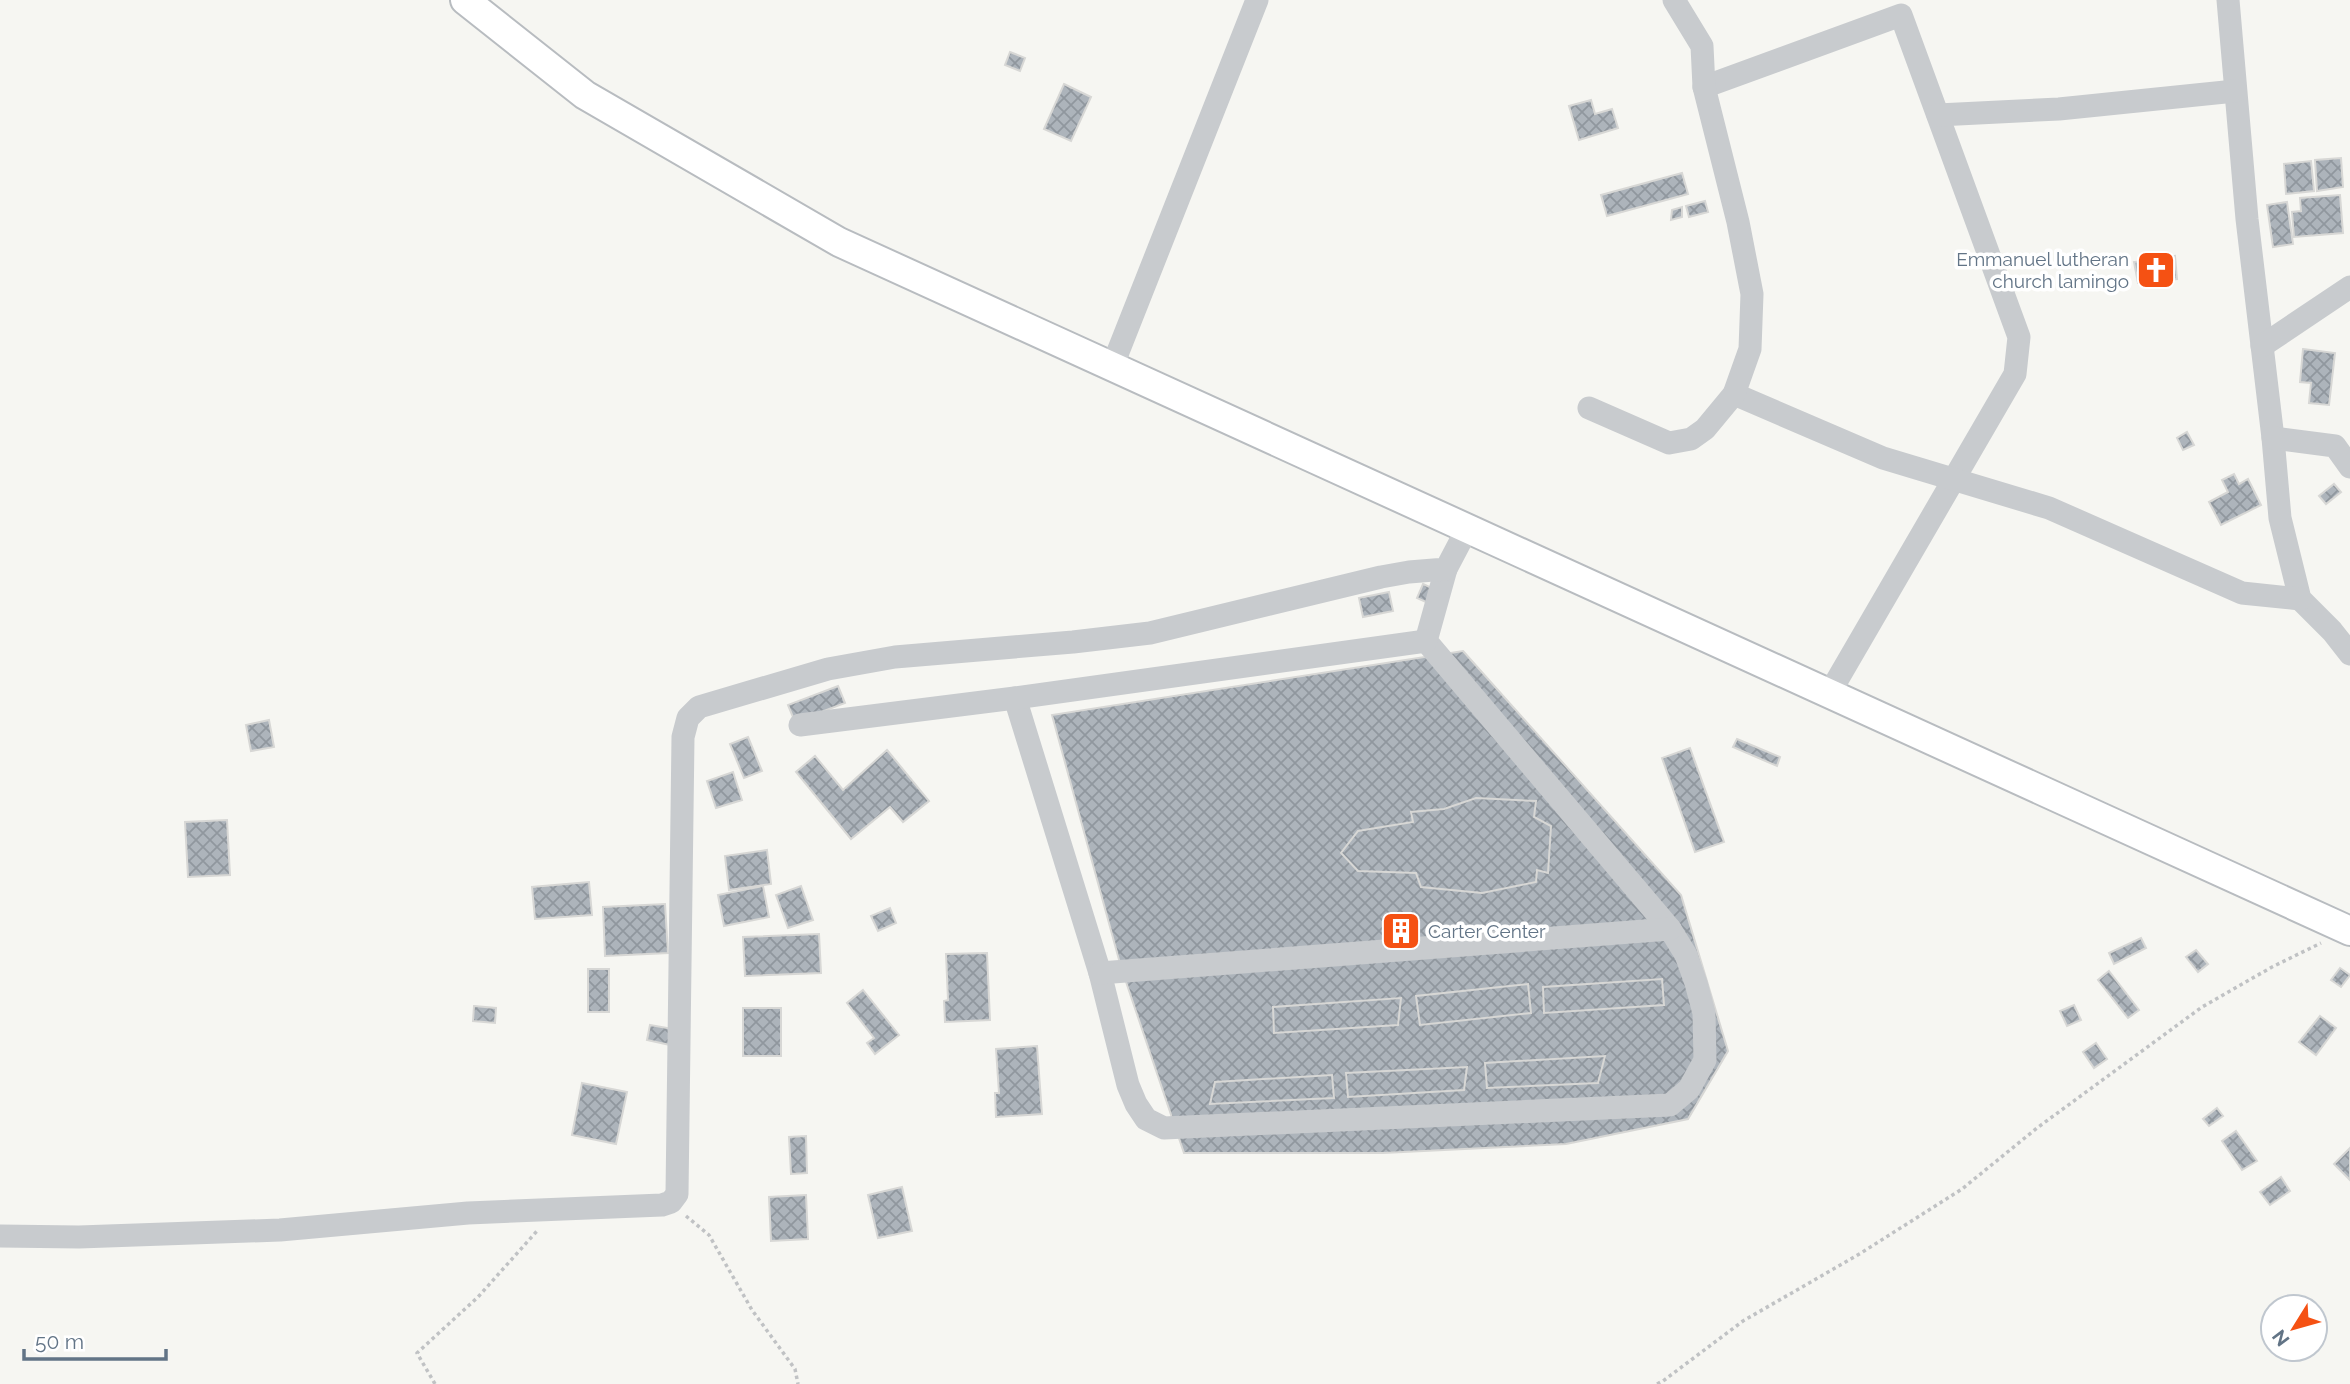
<svg xmlns="http://www.w3.org/2000/svg" width="2350" height="1384" font-family="Raleway,sans-serif">
	<defs>
		<pattern id="building-cross-hatch" width="8" height="8" patternUnits="userSpaceOnUse" patternTransform="scale(1.75)"><rect width="8" height="8" fill="#adb4bb"/><path d="M0 0l8 8M0 8l8-8" fill="none" stroke="#90979e"/></pattern>
	</defs>
	<rect width="100%" height="100%" fill="#f6f6f2"/>
	<g fill="url(#building-cross-hatch)" stroke="#d7d7d5" stroke-width="2">
		<polygon points="1010,52 1025,58 1020,71 1005,65"/>
		<polygon points="1064,84 1091,97 1071,141 1044,129"/>
		<polygon points="1591,100 1595,114 1612,109 1618,128 1579,140 1569,106"/>
		<polygon points="2341,158 2343,187 2317,191 2315,160"/>
		<polygon points="2311,161 2314,191 2286,194 2284,164"/>
		<polygon points="1682,173 1688,194 1607,216 1601,195"/>
		<polygon points="2340,195 2343,233 2294,237 2292,212 2301,211 2300,198"/>
		<polygon points="1705,201 1708,212 1689,217 1686,206"/>
		<polygon points="2287,202 2293,244 2273,247 2267,205"/>
		<polygon points="1682,207 1682,217 1671,220 1672,210"/>
		<polygon points="2175,256 2177,279 2138,283 2134,262"/>
		<polygon points="2303,349 2335,353 2329,405 2309,403 2311,383 2300,382"/>
		<polygon points="2187,432 2194,445 2183,450 2177,438"/>
		<polygon points="2234,474 2239,484 2248,479 2261,505 2221,525 2209,502 2228,492 2222,480"/>
		<polygon points="2334,484 2341,492 2326,504 2319,496"/>
		<polygon points="1423,584 1434,589 1428,603 1417,598"/>
		<polygon points="1389,592 1393,611 1363,617 1359,598"/>
		<polygon points="1463,651 1681,895 1728,1051 1688,1119 1566,1144 1383,1153 1184,1153 1121,967 1052,715"/>
		<polygon points="838,686 845,703 795,722 788,705"/>
		<polygon points="269,720 274,747 251,751 246,725"/>
		<polygon points="748,737 762,771 744,778 730,744"/>
		<polygon points="1737,739 1780,757 1777,766 1733,747"/>
		<polygon points="1690,748 1724,842 1695,852 1662,758"/>
		<polygon points="887,750 929,801 903,822 890,807 851,839 796,772 815,756 843,790"/>
		<polygon points="733,772 742,800 716,808 707,781"/>
		<polygon points="1476,798 1536,801 1534,817 1551,826 1548,873 1537,870 1536,882 1482,893 1421,887 1416,873 1358,871 1341,853 1358,831 1413,822 1411,812 1444,809"/>
		<polygon points="227,820 230,875 188,877 185,822"/>
		<polygon points="767,850 771,884 729,890 725,856"/>
		<polygon points="589,882 592,915 535,919 532,887"/>
		<polygon points="763,886 769,917 724,926 718,895"/>
		<polygon points="801,886 813,920 788,928 776,895"/>
		<polygon points="665,904 668,953 605,956 603,907"/>
		<polygon points="890,908 896,923 878,931 871,916"/>
		<polygon points="819,934 821,973 745,976 743,937"/>
		<polygon points="2141,938 2146,948 2114,964 2109,953"/>
		<polygon points="2196,950 2208,964 2198,972 2186,957"/>
		<polygon points="987,953 990,1020 945,1022 944,1001 948,1000 946,954"/>
		<polygon points="2340,968 2350,975 2341,987 2331,980"/>
		<rect x="588" y="969" width="21" height="43"/>
		<polygon points="2109,971 2139,1010 2128,1018 2098,980"/>
		<polygon points="1662,979 1664,1005 1544,1013 1543,987"/>
		<polygon points="1528,984 1531,1013 1420,1025 1416,996"/>
		<polygon points="863,990 899,1035 875,1054 867,1043 874,1038 847,1003"/>
		<polygon points="1401,998 1398,1025 1274,1033 1273,1007"/>
		<polygon points="2074,1005 2081,1020 2067,1026 2060,1011"/>
		<polygon points="474,1006 496,1008 495,1023 473,1021"/>
		<rect x="743" y="1008" width="38" height="48"/>
		<polygon points="2320,1016 2336,1028 2316,1055 2299,1042"/>
		<polygon points="650,1025 673,1029 670,1045 647,1040"/>
		<polygon points="2096,1043 2107,1059 2094,1068 2083,1052"/>
		<polygon points="1037,1046 1042,1114 996,1117 995,1093 999,1093 996,1049"/>
		<polygon points="1605,1056 1598,1083 1487,1088 1485,1063"/>
		<polygon points="1467,1067 1464,1090 1348,1097 1346,1073"/>
		<polygon points="1332,1075 1334,1098 1210,1104 1215,1082"/>
		<polygon points="582,1083 627,1092 616,1144 572,1135"/>
		<polygon points="2217,1108 2223,1116 2209,1126 2203,1119"/>
		<polygon points="2236,1131 2257,1161 2242,1170 2222,1141"/>
		<polygon points="806,1136 807,1173 791,1174 789,1137"/>
		<polygon points="2350,1148 2350,1180 2334,1164"/>
		<polygon points="2281,1177 2290,1191 2270,1205 2260,1192"/>
		<polygon points="902,1187 912,1231 878,1238 868,1195"/>
		<polygon points="806,1195 808,1239 771,1241 769,1197"/>
	</g>
	<g fill="none" stroke-linecap="round" stroke-linejoin="round">
		<g stroke="#b8bcc0" stroke-width="32">
			<polyline id="major" points="465,0 585,95 839,242 2350,931"/>
		</g>
		<g stroke="#c0c2c4" stroke-width="3.5" stroke-dasharray="3.5 3.5" stroke-linecap="butt">
			<polyline points="686,1216 709,1235 752,1310 795,1369 798,1384"/>
			<polyline points="435,1384 417,1353 478,1297 537,1231"/>
			<polyline points="1657,1384 1663,1381 1743,1321 1861,1253 1962,1189 2037,1128 2202,1007 2272,967 2321,943"/>
		</g>
		<g stroke="#c8cbce" stroke-width="23">
			<polyline points="2228,0 2247,219 2273,438 2280,518 2300,599 2332,631 2350,654"/>
			<polyline points="1704,87 1901,15 2019,337 2015,374 1829,694"/>
			<polyline points="1938,115 2059,109 2235,91"/>
			<polyline points="2262,346 2350,287"/>
			<polyline points="1112,367 1257,0"/>
			<polyline points="1734,394 1883,458 2049,508 2242,593 2300,599"/>
			<polyline points="1589,408 1669,443 1691,439 1705,429 1734,394 1750,349 1752,294 1738,222 1704,87 1702,46 1674,0"/>
			<polyline points="2273,438 2335,446 2350,467"/>
			<polyline points="1015,698 1100,973 1128,1085 1136,1104 1146,1119 1164,1128 1670,1105 1689,1089 1705,1060 1704,1013 1696,983 1686,955 1670,929 1426,641 1446,569"/>
			<polyline points="800,725 1015,698 1426,641"/>
			<polyline points="1100,973 1670,929"/>
			<polyline points="0,1236 79,1237 280,1230 468,1213 662,1205 671,1202 677,1194 683,737 688,718 699,707 828,669 895,657 1073,642 1150,633 1381,577 1409,572 1446,569 1467,529"/>
		</g>
		<use href="#major" stroke="#fff" stroke-width="28"/>
	</g>
	<defs>
		<g id="church-square" transform="scale(2.0125)"><rect x="-9" y="-9" width="18" height="18" rx="4" fill="#f55113" stroke="#fff"/><path d="M-1.2-6h2.4v3.5h3.3v2.4h-3.3V6h-2.4V-.1h-3.3v-2.4h3.3Z" fill="#fff"/></g>
		<g id="building-square" transform="scale(2.0125)"><rect x="-9" y="-9" width="18" height="18" rx="4" fill="#f55113" stroke="#fff"/><path d="M-4-6H4V6H1V3H-1V6H-4ZM-2.5-4.3h1.7v1.8h-1.7ZM.8-4.3h1.7v1.8H.8ZM-2.5-1h1.7V.8h-1.7ZM.8-1h1.7V.8H.8Z" fill="#fff"/></g>
	</defs>
	<g fill-rule="evenodd">
		<use href="#church-square" x="2156" y="270"/>
		<use href="#building-square" x="1401" y="931"/>
	</g>
	<g text-anchor="middle" dominant-baseline="central" stroke-width="7" stroke-linejoin="round" paint-order="stroke">
		<g font-size="19" fill="#627486" stroke="#fff" text-anchor="end">
			<text x="2129" y="259">Emmanuel lutheran<tspan x="2129" dy="22">church lamingo</tspan></text>
			<text x="1428" y="931" text-anchor="start">Carter Center</text>
		</g>
	</g>
	<g transform="translate(2294 1328) rotate(233)"><circle r="33" fill="#ffffff" stroke="#c0c7cf" stroke-width="2"/>
	<path d="M0-5L12 26L0 18L-12 26Z" fill="#f55113"/>
	<text y="-10" font-size="19" font-weight="bold" text-anchor="middle" fill="#627486">N</text>
	</g>
	<path d="M24 1349v10h142v-10" fill="none" stroke="#627486" stroke-width="3.5"/>
	<text x="35" y="1349" font-size="21" fill="#627486" stroke="#ffffff" stroke-width="5" paint-order="stroke">50 m</text>
</svg>
